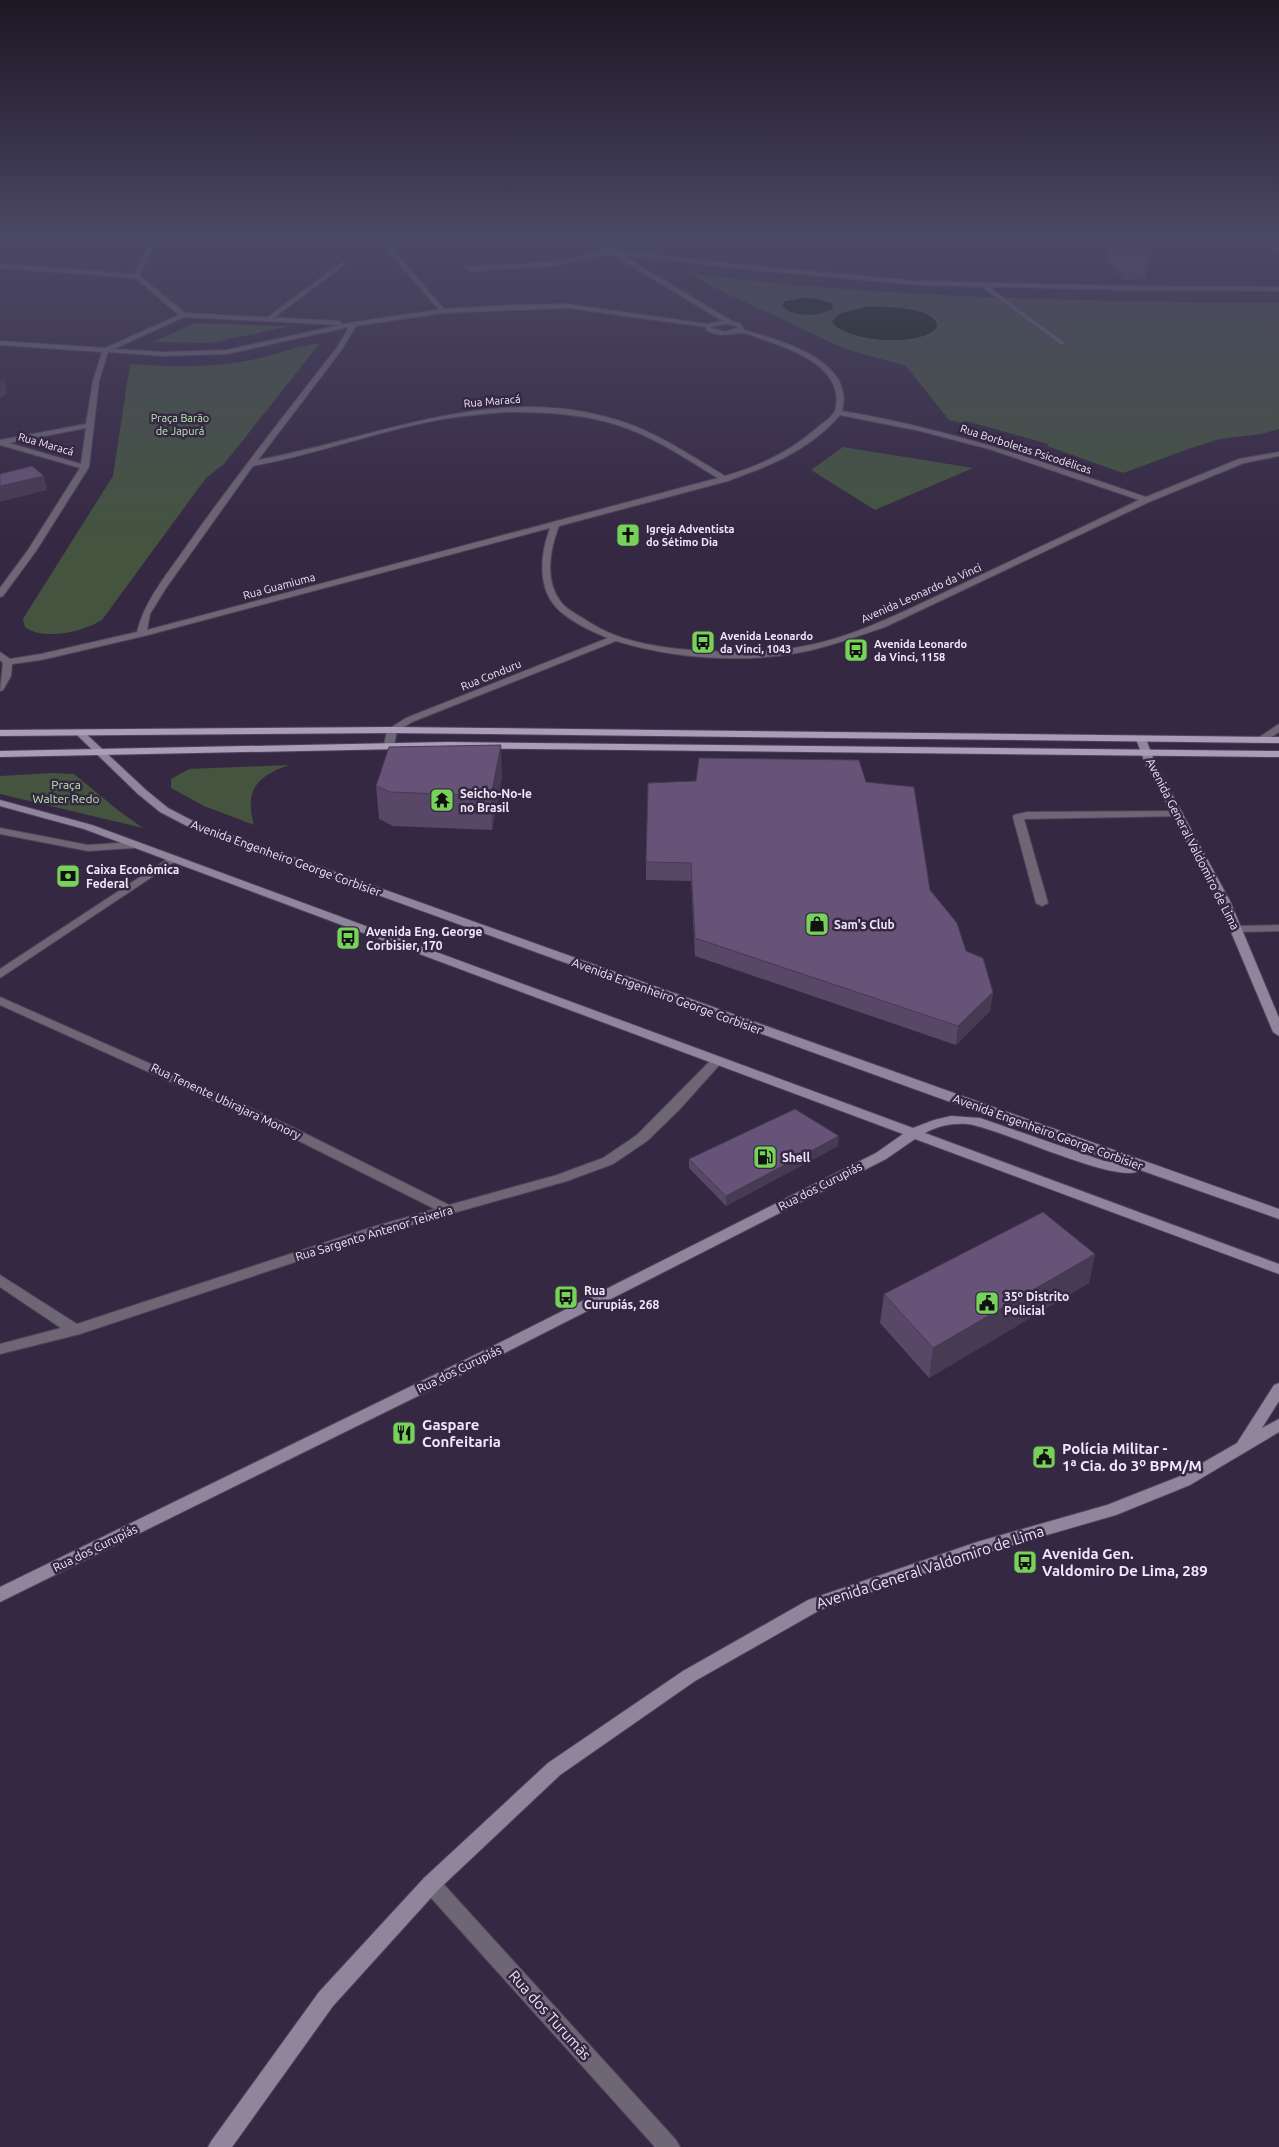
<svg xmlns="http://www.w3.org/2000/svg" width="1279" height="2147" font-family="Ubuntu,sans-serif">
	<rect width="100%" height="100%" fill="#352842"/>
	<g fill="#44543f">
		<path d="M689,273c196,26 393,28 590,30v126l-18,5 -41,5 -29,9 -68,25 -76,-27 1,-2 -82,-23 -3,2 -14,-3 -43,-54 -61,-17 -130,-61z"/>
		<polygon points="195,323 287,326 290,326 210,343 153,342"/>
		<path d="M320,343l-96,121 -18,14 -104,142c-19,12 -59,21 -77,7l-2,-8 3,-5 87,-138 17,-112c44,3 86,4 130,-6 20,-4 40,-13 60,-15z"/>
		<polygon points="843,447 973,468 875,510 811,470"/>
		<path d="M289,765c-32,11 -45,25 -35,60l-50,-19 -33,-18v-9l18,-10z"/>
		<polygon points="52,773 74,774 119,811 143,828 0,794 0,776"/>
	</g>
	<g fill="#0a2103" stroke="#4f5c4d">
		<path d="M805,297l16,2 11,4 2,5c-12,10 -42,10 -53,-2l3,-5z"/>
		<path d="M866,306c15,0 69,-1 72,20 -12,23 -92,17 -106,-3v-3l8,-7z"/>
	</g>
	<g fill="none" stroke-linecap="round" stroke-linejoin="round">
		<g stroke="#4f435c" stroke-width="2">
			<g id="lane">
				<polygon points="412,240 424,240 393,250 445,310 445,312 441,312 387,250 388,247"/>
				<polygon points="612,250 614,253 552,266 470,271 467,269 470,267 552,262"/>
				<polygon points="342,262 347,263 272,319 268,319 268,317"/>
				<polygon points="981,284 985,284 1064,342 1064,344 1060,344 981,286"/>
				<polygon points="0,828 88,845 134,842 139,845 134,848 88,851 0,834"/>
				<polygon points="172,856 177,859 176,861 0,978 0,969"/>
			</g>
		</g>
		<g stroke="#4f435c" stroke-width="2">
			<g id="street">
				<path d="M150,240h6l-16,36 45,37 154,8 3,2 -3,2 -155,-8 -70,32 49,3 64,-2 127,-28 89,-13 70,-4 54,-1 141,20 14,-3 -120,-73 -38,-8 31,3 -4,-3h8l16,10 128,15 176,16 207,5 153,1v4l-153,-1 -207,-5 -176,-16 -122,-15 111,67 9,3 3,6c35,10 112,30 98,81 108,18 201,51 304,86l93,-38 40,-7v4l-35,7 -95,39 -264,125c-24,8 -48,17 -73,23 -63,14 -134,10 -196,-9l-204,81 -15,9 -3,14 -5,3 -5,-3 3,-15 19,-12 202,-80c-17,-7 -40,-17 -53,-32 -18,-21 -14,-54 -5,-78l-406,108 -103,24 -29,4 -1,12 -8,14 -3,1 3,-28 -3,-3v-8l10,7 31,-5 96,-22c8,-33 32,-60 51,-88 48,-68 99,-132 150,-198l11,-19 -122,27 -64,2 -55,-4 -9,29 -10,86 -53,84 -33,45 -3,1v-9l28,-38 52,-82 -80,-23v-5l86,-16 7,-43 9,-29 -102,-7v-4l105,7 74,-33 -44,-37 -135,-10v-4l135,10zM567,308l139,19v3c14,8 19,4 33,3 8,-1 21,6 29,8 31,11 78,30 67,70 -4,7 -11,11 -17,16 -27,24 -58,39 -93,49 -30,-18 -60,-38 -93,-51 -128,-48 -250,12 -374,35l85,-112 13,-22 87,-13zM726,324l10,2 1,2 -12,4 -13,-4 1,-2zM508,412c40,0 80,2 118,16 33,12 62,32 92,50l-571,152 3,-16 16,-26 87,-122c60,-11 116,-32 175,-44 27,-6 53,-8 80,-10zM840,415l80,16 69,18 150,51c-60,29 -121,57 -181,86 -48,22 -96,48 -148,59 -39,8 -81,8 -120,5 -35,-3 -72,-9 -101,-28 -9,-6 -22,-12 -28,-20 -17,-21 -11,-53 -2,-76l169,-45c9,-4 19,-7 29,-11 30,-12 61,-29 83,-55zM86,428l-5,36 -72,-21z"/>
				<polygon points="1248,240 1259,240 1279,246 1279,250"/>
				<polygon points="1279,724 1279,732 1264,742 1258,742 1258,738"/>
				<polygon points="1178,811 1182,812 1183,814 1182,816 1024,819 1048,903 1042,906 1036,903 1013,817 1014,815 1027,812"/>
				<polygon points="1279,925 1279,931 1237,932 1231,929 1237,926"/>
				<polygon points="0,997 286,1124 449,1205 557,1175 603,1158 637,1135 712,1059 720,1059 722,1062 679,1110 647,1141 613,1164 567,1181 379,1234 80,1334 0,1354 0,1344 61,1328 0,1287 0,1275 77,1324 369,1228 435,1209 277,1130 0,1005"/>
				<polygon points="431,1875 438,1878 676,2140 680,2147 655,2147 424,1890 422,1884 424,1878"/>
			</g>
		</g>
		<g stroke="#4f435c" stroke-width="2">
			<g id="secondary">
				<path d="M81,731l3,1 62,58 22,18 27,14 1084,387v10l-139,-49c-20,17 -142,-43 -173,-46 -15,-1 -29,2 -42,9l354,131v10l-364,-135 -29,20 -397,202 -489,241v-15l479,-234 397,-200 27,-19 -819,-305 -84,-23v-6l92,25 821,303 21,-8 17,-4 29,2 124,43 15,2 -932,-337 -27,-14 -22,-18 -60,-58v-4z"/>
				<polygon points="1141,736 1146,739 1155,763 1230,901 1279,1018 1279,1036 1273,1032 1218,901 1145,763 1136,739"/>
				<polygon points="1279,1383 1279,1401 1262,1428 1279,1419 1279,1432 1190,1485 1116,1515 978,1555 820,1610 695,1681 560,1775 438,1890 333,2006 232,2147 208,2147 212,2140 319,1992 424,1878 548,1763 683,1671 808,1600 977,1542 1107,1505 1178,1477 1237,1443 1274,1385"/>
			</g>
		</g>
		<g stroke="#4f435c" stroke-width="2">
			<g id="primary">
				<polygon points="392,727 1279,737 1279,743 392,733 0,736 0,730"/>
				<polygon points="448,742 1279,751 1279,757 448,748 0,757 0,751"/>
			</g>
		</g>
		<use href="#lane" fill="#6d6674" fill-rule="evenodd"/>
		<use href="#street" fill="#6d6674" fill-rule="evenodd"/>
		<use href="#secondary" fill="#90869b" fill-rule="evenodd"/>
		<use href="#primary" fill="#ab9db9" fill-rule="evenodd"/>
	</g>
	<g fill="#584766">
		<polygon points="1108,240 1145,240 1151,247 1145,279 1123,280 1106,256"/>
		<polygon points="502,777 492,830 393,826 379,819 376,786"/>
		<polygon points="866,782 966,951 993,992 990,1011 956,1045 695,956 691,881 646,880 646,862"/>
		<polygon points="838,1146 726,1206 689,1168 689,1159"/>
		<polygon points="1095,1254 1089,1283 929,1378 880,1323 884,1294"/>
	</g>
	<g fill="#473a53">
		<polygon points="4,379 7,393 0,398 0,382"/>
		<polygon points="44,476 47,490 0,502 0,486"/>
		<polygon points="501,745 502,777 492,830 491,796"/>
		<polygon points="993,992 990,1011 956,1045 958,1026"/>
		<polygon points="839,1136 838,1146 726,1206 726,1196"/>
		<polygon points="1095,1254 1089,1283 929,1378 933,1348"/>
	</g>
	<g fill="#665377" stroke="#473a53">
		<polygon points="1123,240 1145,240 1151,247 1128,247"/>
		<polygon points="32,466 44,476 0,486 0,474"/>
		<polygon points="501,745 491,796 390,792 376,786 389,747"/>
		<polygon points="699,758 859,760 866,782 914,787 930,890 957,923 966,951 983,958 993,992 958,1026 695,938 691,863 646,862 648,783 696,781"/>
		<polygon points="795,1109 839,1136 726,1196 689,1159"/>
		<polygon points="1043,1212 1095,1254 933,1348 884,1294"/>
	</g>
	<linearGradient id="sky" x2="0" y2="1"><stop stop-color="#1d1624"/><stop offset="0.44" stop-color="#4b4865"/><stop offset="1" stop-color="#4b4865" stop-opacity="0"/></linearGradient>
	<rect width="1279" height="541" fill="url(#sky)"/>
	<defs>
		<g id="church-square" transform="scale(1.25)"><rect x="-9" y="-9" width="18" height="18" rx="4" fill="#77d259" stroke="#352842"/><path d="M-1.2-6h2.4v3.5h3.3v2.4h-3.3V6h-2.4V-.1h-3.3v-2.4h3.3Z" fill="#111"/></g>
		<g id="bus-square" transform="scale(1.25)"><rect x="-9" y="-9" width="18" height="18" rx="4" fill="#77d259" stroke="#352842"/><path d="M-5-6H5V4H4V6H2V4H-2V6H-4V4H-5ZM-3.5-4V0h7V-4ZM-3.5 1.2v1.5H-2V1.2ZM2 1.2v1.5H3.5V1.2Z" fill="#111"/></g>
		<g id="temple-square" transform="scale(1.25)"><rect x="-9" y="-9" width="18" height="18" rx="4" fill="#77d259" stroke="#352842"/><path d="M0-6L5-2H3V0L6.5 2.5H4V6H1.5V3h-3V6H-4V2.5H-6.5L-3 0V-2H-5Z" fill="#111"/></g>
		<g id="bank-square" transform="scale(1.25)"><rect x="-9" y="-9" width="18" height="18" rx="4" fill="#77d259" stroke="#352842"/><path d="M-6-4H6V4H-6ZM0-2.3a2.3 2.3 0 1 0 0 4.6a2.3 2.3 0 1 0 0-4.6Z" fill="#111"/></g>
		<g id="shop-square" transform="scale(1.25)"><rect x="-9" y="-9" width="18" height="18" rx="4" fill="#77d259" stroke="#352842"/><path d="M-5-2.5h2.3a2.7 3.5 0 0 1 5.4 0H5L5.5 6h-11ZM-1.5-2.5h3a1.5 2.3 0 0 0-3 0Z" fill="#111"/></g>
		<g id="fuel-square" transform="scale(1.25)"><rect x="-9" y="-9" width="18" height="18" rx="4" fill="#77d259" stroke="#352842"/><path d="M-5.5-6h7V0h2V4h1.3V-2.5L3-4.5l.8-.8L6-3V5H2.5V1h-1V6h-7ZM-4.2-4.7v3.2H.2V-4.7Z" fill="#111"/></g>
		<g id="civic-square" transform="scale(1.25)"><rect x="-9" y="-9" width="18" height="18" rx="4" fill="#77d259" stroke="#352842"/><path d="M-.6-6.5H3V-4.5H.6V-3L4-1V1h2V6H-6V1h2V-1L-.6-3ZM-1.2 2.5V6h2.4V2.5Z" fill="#111"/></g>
		<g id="restaurant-square" transform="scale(1.25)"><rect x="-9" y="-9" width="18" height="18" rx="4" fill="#77d259" stroke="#352842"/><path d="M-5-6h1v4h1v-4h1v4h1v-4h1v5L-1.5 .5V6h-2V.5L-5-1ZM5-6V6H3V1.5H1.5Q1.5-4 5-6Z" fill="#111"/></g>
	</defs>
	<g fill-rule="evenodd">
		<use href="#church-square" x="628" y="535"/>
		<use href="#bus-square" x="703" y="642"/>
		<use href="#bus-square" x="856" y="650"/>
		<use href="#temple-square" x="442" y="800"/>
		<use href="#bank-square" x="68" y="876"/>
		<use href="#shop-square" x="817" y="924"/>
		<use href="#bus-square" x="348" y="938"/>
		<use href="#fuel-square" x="765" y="1157"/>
		<use href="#bus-square" x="566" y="1297"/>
		<use href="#civic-square" x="987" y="1303"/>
		<use href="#restaurant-square" x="404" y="1433"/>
		<use href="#civic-square" x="1044" y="1457"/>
		<use href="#bus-square" x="1025" y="1562"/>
	</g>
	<g text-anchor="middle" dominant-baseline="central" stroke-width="5" stroke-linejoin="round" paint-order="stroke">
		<g font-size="11" fill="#f0e7f9" stroke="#352842">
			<text transform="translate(492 401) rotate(-5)">Rua Maracá</text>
			<text transform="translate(46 444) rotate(16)">Rua Maracá</text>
			<text transform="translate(1026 449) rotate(18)">Rua Borboletas Psicodélicas</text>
			<text transform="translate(279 586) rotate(-15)">Rua Guamiuma</text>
			<text transform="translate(921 593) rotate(-24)">Avenida Leonardo da Vinci</text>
			<text transform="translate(491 675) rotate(-22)">Rua Conduru</text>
		</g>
		<g font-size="11" fill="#bae7ac" stroke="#352842">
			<text x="180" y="418">Praça Barão<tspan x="180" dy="13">de Japurá</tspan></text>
		</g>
		<g font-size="11" font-weight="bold" fill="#f0e7f9" stroke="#352842" text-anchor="start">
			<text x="646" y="529">Igreja Adventista<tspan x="646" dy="13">do Sétimo Dia</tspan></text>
			<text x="720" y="636">Avenida Leonardo<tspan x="720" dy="13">da Vinci, 1043</tspan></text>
			<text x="874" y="644">Avenida Leonardo<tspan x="874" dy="13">da Vinci, 1158</tspan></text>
		</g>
		<g font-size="12" fill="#bae7ac" stroke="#352842">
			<text x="66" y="784">Praça<tspan x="66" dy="14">Walter Redo</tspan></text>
		</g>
		<g font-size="12" font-weight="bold" fill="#f0e7f9" stroke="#352842" text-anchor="start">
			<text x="460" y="793">Seicho-No-Ie<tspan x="460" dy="14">no Brasil</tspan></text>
			<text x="86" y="869">Caixa Econômica<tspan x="86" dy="14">Federal</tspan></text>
			<text x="834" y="924">Sam's Club</text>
			<text x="366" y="931">Avenida Eng. George<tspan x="366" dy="14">Corbisier, 170</tspan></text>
			<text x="782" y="1157">Shell</text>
			<text x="584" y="1290">Rua<tspan x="584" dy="14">Curupiás, 268</tspan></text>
			<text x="1004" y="1296">35º Distrito<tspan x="1004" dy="14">Policial</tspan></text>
		</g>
		<g font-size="12" fill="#f0e7f9" stroke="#352842">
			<text transform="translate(1193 844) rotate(63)">Avenida General Valdomiro de Lima</text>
			<text transform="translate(286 858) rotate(20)">Avenida Engenheiro George Corbisier</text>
			<text transform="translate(667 996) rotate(20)">Avenida Engenheiro George Corbisier</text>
			<text transform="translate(226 1101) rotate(25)">Rua Tenente Ubirajara Monory</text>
			<text transform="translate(1048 1132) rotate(20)">Avenida Engenheiro George Corbisier</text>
			<text transform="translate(820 1186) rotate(-27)">Rua dos Curupiás</text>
			<text transform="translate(374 1233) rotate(-17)">Rua Sargento Antenor Teixeira</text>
			<text transform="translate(459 1369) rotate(-26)">Rua dos Curupiás</text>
			<text transform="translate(95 1548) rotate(-26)">Rua dos Curupiás</text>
		</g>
		<g font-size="15" font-weight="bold" fill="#f0e7f9" stroke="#352842" text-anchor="start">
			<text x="422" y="1424">Gaspare<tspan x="422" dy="17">Confeitaria</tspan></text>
			<text x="1062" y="1448">Polícia Militar -<tspan x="1062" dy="17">1ª Cia. do 3º BPM/M</tspan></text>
			<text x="1042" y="1553">Avenida Gen.<tspan x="1042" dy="17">Valdomiro De Lima, 289</tspan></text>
		</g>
		<g font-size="15" fill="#f0e7f9" stroke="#352842">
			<text transform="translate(930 1567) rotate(-18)">Avenida General Valdomiro de Lima</text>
			<text transform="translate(550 2015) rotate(48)">Rua dos Turumãs</text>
		</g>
	</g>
</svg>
